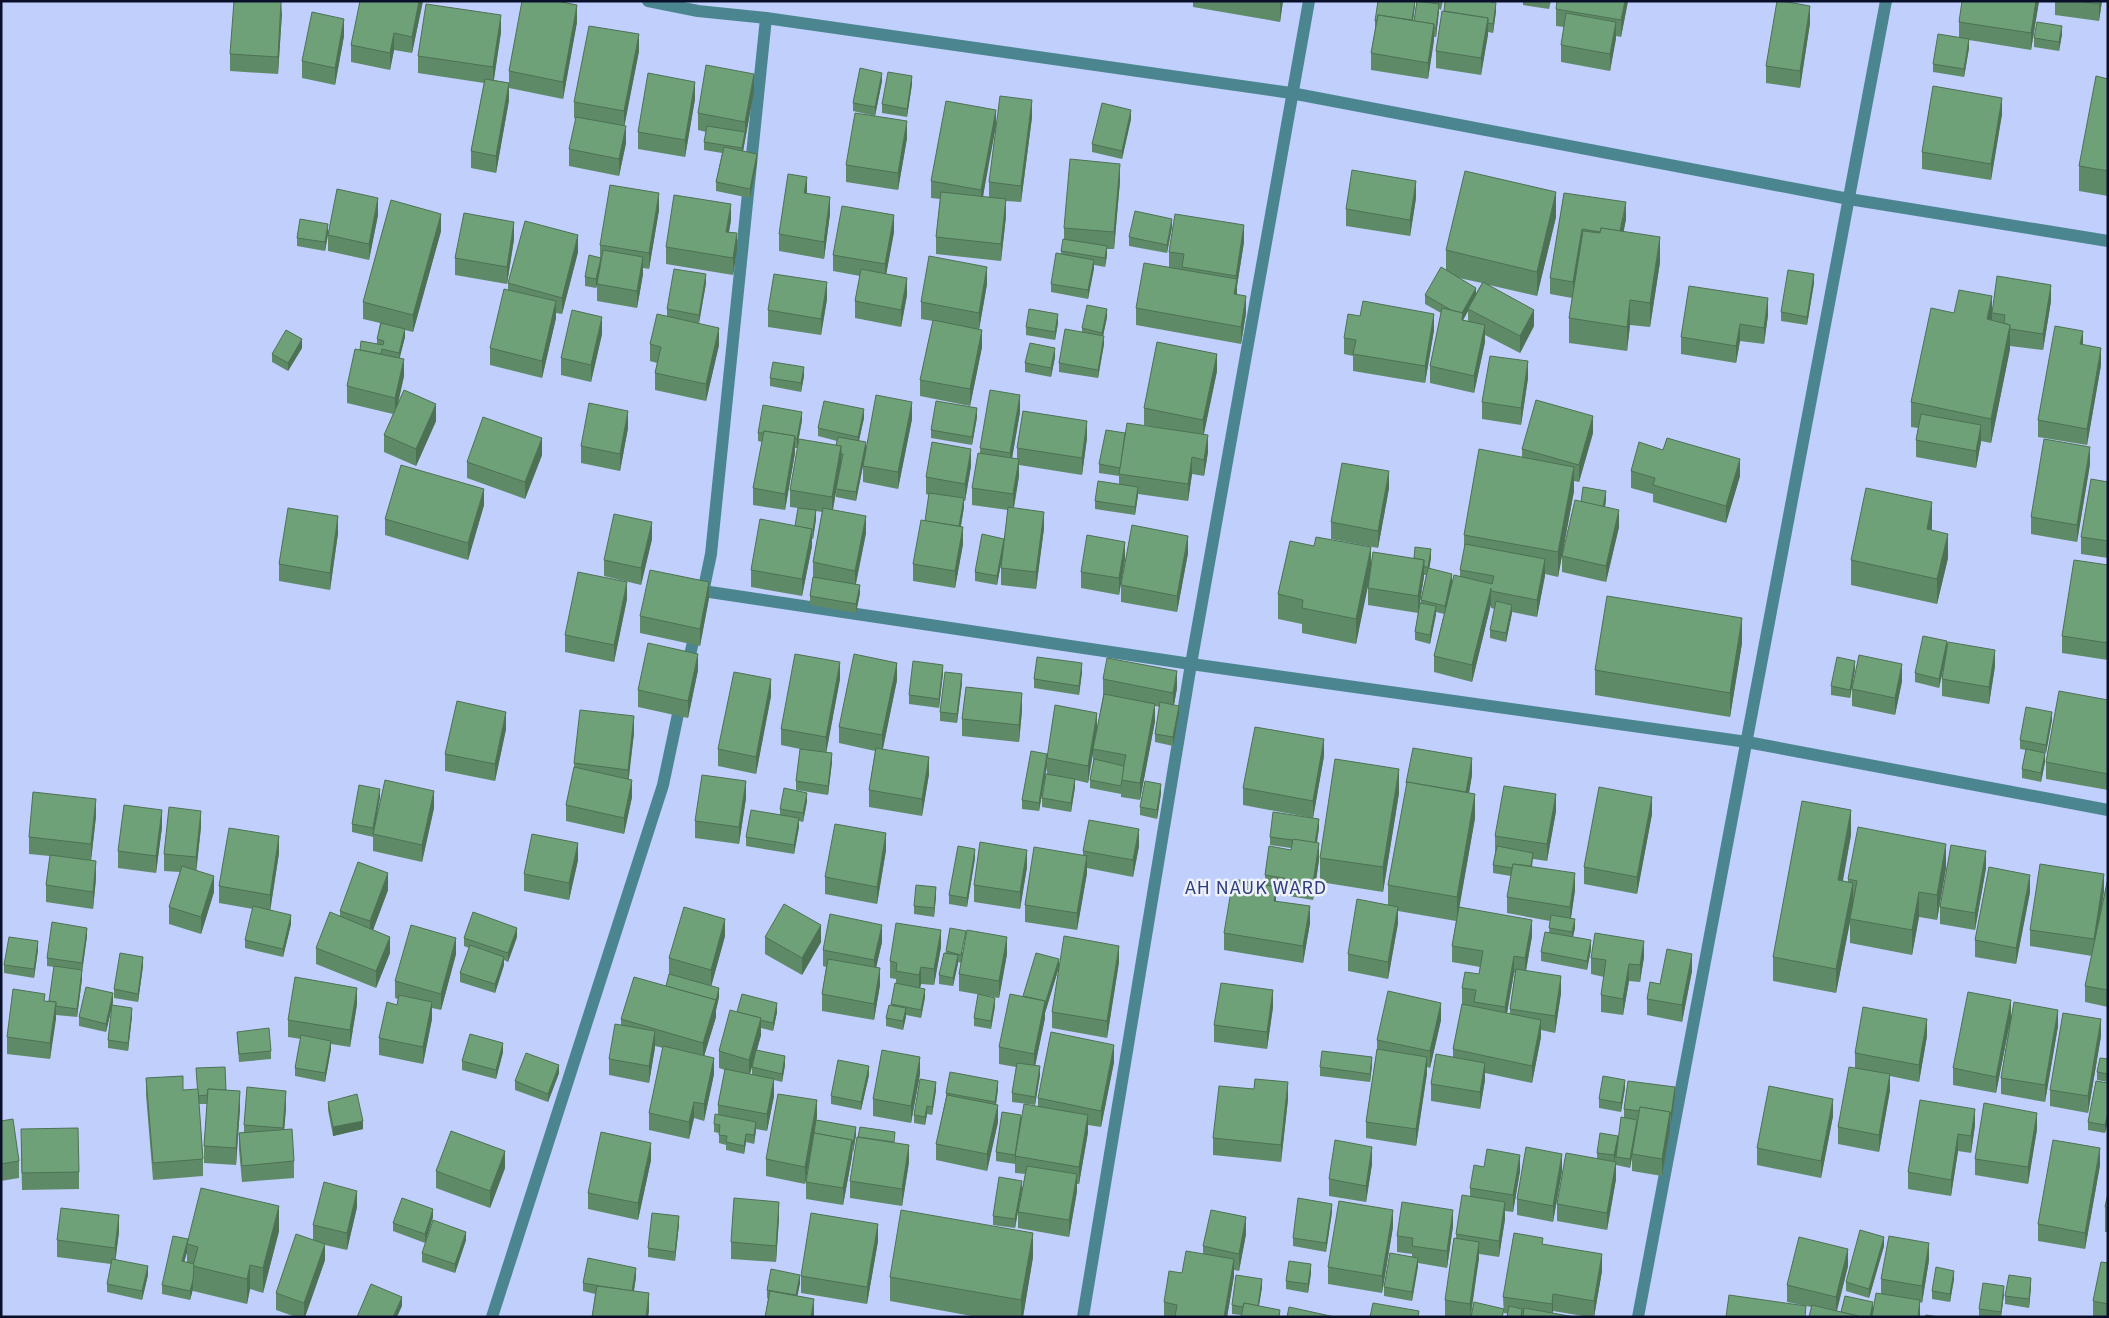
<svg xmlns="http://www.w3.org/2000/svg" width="2109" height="1318" font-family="'Source Sans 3',sans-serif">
	<rect width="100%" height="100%" fill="#c0cffc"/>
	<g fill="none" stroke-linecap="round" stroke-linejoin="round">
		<g stroke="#4b8690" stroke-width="12">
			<polyline points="648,1 698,11 766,18 1291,93 1849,199 2108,241"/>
			<polyline points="703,591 1191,664 1747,742 2108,810"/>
			<polyline points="702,597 711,554 766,18"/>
			<polyline points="687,668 696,629"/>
			<polyline points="492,1317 663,785 681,700"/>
			<polyline points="1083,1317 1191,664 1309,1"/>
			<polyline points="1638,1317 1886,1"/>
		</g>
	</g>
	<g fill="#5f8a67" fill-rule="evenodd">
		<polygon points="423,1 412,53 394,50 390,70 351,62 351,45"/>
		<polygon points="1193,1 1283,1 1280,22 1193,7"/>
		<polygon points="1415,1 1413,20 1414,21 1425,1 1443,1 1441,10 1439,9 1436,37 1434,37 1428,79 1371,70 1371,53 1375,29 1375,21"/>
		<polygon points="1523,1 1551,1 1549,9 1523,5"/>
		<polygon points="1557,1 1628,1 1621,37 1616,36 1610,71 1561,62 1561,45 1564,27 1556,26 1556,9"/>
		<polygon points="2039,1 2031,50 1969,40 1969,48 1964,77 1933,72 1933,64 1959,37 1959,22"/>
		<polygon points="2055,1 2102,1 2099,21 2055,15"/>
		<polygon points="1496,11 1493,33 1488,32 1481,75 1436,68 1436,51"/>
		<polygon points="282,12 278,74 230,71 230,54"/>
		<polygon points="577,22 563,99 509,88 509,100 496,173 471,168 471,151 484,83 418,73 418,56 501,32 494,80 509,83 509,71"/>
		<polygon points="1810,23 1800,88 1766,83 1766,66"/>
		<polygon points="2062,34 2059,51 2034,47 2034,38"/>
		<polygon points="344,36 335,85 302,78 302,61"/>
		<polygon points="639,51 624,126 626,143 619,176 569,166 569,149 576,119 574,118 574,102"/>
		<polygon points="2108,79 2108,196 2079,191 2079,166"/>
		<polygon points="882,81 875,116 853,111 853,103"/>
		<polygon points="912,84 907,117 882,113 882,104"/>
		<polygon points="754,91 743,151 757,163 750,198 716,191 716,182 722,153 704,150 704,142 706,132 698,130 698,113"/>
		<polygon points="695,99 685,157 638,149 638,132"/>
		<polygon points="996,110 983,197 989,197 989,182 1032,117 1021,202 1006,201 1006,216 1001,261 936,254 936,237 940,199 931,198 931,181"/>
		<polygon points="2002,114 1991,180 1922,169 1922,152"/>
		<polygon points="1131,119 1122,159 1092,152 1092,144"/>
		<polygon points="907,138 898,190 846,182 846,165"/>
		<polygon points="1120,181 1114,249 1107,249 1107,255 1105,267 1094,265 1088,299 1051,292 1051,284 1061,254 1061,251 1064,240 1064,228"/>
		<polygon points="1564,193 1626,219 1623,232 1660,262 1650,327 1630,325 1627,351 1569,343 1569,318 1572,298 1550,294 1550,278"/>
		<polygon points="1416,198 1410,236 1346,226 1346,209"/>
		<polygon points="659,210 649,269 643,268 643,274 637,308 597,301 597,286 596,288 585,286 585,277 600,258 600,245"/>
		<polygon points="830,214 824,259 779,251 779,234"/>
		<polygon points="378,215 369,260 328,251 328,236 325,251 297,246 297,238 328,231"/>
		<path d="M1556,217l-19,79 -48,-11 45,41 -14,27 -35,-18v7l-11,51 -44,-10v-17l11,-53 -16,-9v-9l21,-25v-20zM1459,278l23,5 -6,10zM1468,311v10l-5,-1z"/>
		<polygon points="731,220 729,232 737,250 733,275 666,264 666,247"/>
		<polygon points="1172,227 1167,253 1129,246 1129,237"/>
		<polygon points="441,231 413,332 405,330 405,337 399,358 404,376 398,404 436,421 416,466 384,452 384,435 393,414 347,403 347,386 377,344 377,339 380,323 363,319 363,302"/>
		<polygon points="894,232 886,274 907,295 901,327 855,318 855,301 860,276 833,271 833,255"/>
		<polygon points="514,239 507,284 455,275 455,258"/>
		<polygon points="1244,242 1237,286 1237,294 1246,313 1241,344 1136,325 1136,308 1169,267 1169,252"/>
		<polygon points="578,252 562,314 556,313 556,318 542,378 490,365 490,348 508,290 508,283"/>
		<polygon points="706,283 699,323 719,345 706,401 655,390 655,373 657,363 650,361 650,344 667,316 667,309"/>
		<polygon points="1814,283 1807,325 1781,321 1781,312"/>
		<polygon points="987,284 979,329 982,347 970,406 920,396 920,380 933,321 921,319 921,302"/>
		<polygon points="827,299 821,335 768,327 768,310"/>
		<polygon points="2051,301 2043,350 2010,346 2010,349 1991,443 1981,441 1976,468 1916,457 1916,440 1918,428 1911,427 1911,402 1954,313 1992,313"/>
		<polygon points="1768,315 1764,344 1740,341 1736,363 1681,354 1681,337"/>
		<polygon points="1107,317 1103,336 1104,344 1098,378 1059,372 1059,363 1082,332 1082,328"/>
		<polygon points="1058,323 1055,340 1026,335 1026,327"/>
		<polygon points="1434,330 1425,383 1353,371 1353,356 1344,354 1344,338"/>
		<polygon points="602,334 591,382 561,375 561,358"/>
		<polygon points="2083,345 2101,365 2087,445 2038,437 2038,420"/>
		<polygon points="302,348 288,371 272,362 272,354"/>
		<polygon points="1055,357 1051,377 1025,372 1025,363"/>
		<polygon points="1217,371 1204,434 1208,452 1204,476 1192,474 1188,501 1138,494 1135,515 1095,509 1095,501 1119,484 1119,476 1099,473 1099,464 1125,433 1159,428 1144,425 1144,408"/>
		<polygon points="804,376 801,392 770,386 770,378"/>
		<polygon points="1528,378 1521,425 1482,419 1482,402"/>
		<polygon points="1020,412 1012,458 1017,459 1017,448 1087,438 1082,475 1019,465 1019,476 1014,508 1044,528 1036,589 1001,585 1001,568 1002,559 997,585 975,581 975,572 1004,539 1008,510 972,505 972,488 980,453 980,448"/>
		<polygon points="977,417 972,445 931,438 931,430"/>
		<polygon points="864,418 859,440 866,450 912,419 898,489 863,482 863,466 856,501 836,497 836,489 841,462 833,510 866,533 856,584 860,593 856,613 810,605 810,596 813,577 813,562 822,512 816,511 816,519 813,539 812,539 812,546 802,596 751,587 751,570 795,526 798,508 790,507 790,490 836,445 837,441 818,436 818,428"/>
		<polygon points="802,420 797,448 795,448 795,453 785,510 753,505 753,488 762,442 758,441 758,433"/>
		<polygon points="628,428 620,471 581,463 581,446"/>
		<path d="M1593,433l-14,49 -5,-1v10l-16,86 -13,-3 -8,43 -25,-5 -6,30 -16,-4v-8l5,-21 -4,-1v-4l-19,78 -38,-10v-16l10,-42 -8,-2 -6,32 -15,-4v-8l3,-19 -50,-8v-22l-12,61 -54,-11v-9l-24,-5v-25l93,-25 43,-11h17l-2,11 23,13 8,-6v-6l4,-19v-16l58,-78v-8zM1424,575h2l-7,36z"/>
		<polygon points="542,455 525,499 467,478 467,462"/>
		<polygon points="2090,464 2077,542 2031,534 2031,517"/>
		<polygon points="971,466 965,501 964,501 964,507 961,526 963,544 955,588 913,581 913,564 925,521 929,495 926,494 926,477"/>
		<polygon points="1631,471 1740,476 1726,523 1653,502 1653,494 1631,488"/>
		<polygon points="2108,482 2108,558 2081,554 2081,537"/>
		<polygon points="1389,488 1378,548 1331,539 1331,522"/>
		<polygon points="1606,500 1605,507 1619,527 1606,582 1562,572 1562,556 1581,502"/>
		<polygon points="484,505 468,560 385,535 385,519"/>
		<polygon points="1932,526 1932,530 1948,558 1937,604 1851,585 1851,560"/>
		<polygon points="338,533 330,590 279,581 279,564"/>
		<polygon points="652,539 641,585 604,576 604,560"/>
		<polygon points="1188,553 1177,612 1121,602 1121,585"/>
		<polygon points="1125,559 1119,595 1081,588 1081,572"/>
		<polygon points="2108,565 2108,660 2062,653 2062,636"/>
		<polygon points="709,598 700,646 640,633 640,616"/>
		<polygon points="627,599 614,662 565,652 565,635"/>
		<polygon points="1742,643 1730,717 1595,695 1595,670"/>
		<polygon points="1947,645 1995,666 1989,704 1942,696 1942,679 1944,665 1939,688 1915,682 1915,673"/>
		<polygon points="1855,669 1850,698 1831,695 1831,686"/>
		<polygon points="698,670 688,718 638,707 638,690"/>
		<polygon points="1082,672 1079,695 1034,688 1034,679"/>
		<polygon points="943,673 939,708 909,704 909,695"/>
		<polygon points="840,679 826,752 832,762 828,795 796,790 796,781 800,749 781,745 781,729"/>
		<polygon points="1103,679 1177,688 1174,705 1179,714 1173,746 1155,742 1155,734 1160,707 1155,706 1155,721 1140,800 1121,797 1121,791 1121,794 1090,788 1090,780 1093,766 1093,752 1088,783 1075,780 1075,787 1071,812 1042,807 1042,798 1047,774 1047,766 1039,811 1022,809 1022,800 1047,754 1097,730 1103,696"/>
		<polygon points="897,680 883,749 929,774 922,816 869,807 869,790 875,751 839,743 839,727"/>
		<polygon points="1902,681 1895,715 1852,706 1852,689"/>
		<polygon points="962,683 957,723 940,721 940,712"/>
		<polygon points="771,696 756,774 718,766 718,749"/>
		<polygon points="2108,700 2108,790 2046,779 2046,762"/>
		<polygon points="1022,710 1019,742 962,736 962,719"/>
		<polygon points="2052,720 2046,753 2037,752 2045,762 2041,782 2022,778 2022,769 2026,750 2020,749 2020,740"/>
		<polygon points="506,729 495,781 445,771 445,754"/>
		<polygon points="634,733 628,779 632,797 624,834 566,821 566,805 574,769 574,763"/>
		<polygon points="1324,756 1313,818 1243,805 1243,788"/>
		<path d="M1472,775l-3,18 6,25 -16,89 73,29 -6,35 35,22 -6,40 -14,-3v7l-9,46 -47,-10v7l-5,29 -49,-8v-17l22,-27v-8l9,-44v-17l17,-14 1,-7 -28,-5v-16l4,-25 -58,-10v12l-10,56 -40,-8v-17l40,-49v-20zM1514,973h1l-5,36v5l-3,-1z"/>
		<polygon points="1161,793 1157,819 1140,815 1140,807"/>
		<polygon points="1399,793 1383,892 1320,882 1320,858"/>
		<polygon points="380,797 375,823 434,808 422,862 373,851 373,835 373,837 352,832 352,824"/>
		<polygon points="746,798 739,844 695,838 695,821"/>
		<polygon points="807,801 803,822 799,821 799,827 794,854 746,846 746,837 780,815 780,809"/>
		<polygon points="1556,811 1547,861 1533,859 1532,867 1575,890 1571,918 1575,928 1573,937 1591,949 1587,970 1541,961 1541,952 1549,933 1550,921 1507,913 1507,897 1511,876 1493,873 1493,865 1495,853 1495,836"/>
		<polygon points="1652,814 1637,894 1584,884 1584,867"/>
		<polygon points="96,816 91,860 96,878 93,909 46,902 46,885 50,856 29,854 29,837"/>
		<polygon points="162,827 156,873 118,868 118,851"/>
		<polygon points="201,827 196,870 214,892 201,934 169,924 169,907 180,872 164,871 164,854"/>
		<polygon points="1319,828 1317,843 1319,860 1313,900 1276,894 1276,901 1310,923 1303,963 1224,950 1224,933 1265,885 1265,875 1291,850 1291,848 1270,845 1270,837"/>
		<polygon points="1851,835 1843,881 1848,882 1848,879 1946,868 1937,920 1919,917 1912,955 1850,943 1850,921 1836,993 1773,981 1773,957"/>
		<polygon points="1139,846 1133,877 1087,868 1087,873 1077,930 1025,922 1025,905 1083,855 1083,851"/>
		<polygon points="886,850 877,904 825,894 825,877"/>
		<polygon points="279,853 270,910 291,924 283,957 245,948 245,940 253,909 219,903 219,886"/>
		<polygon points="975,858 967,907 949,904 949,895"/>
		<polygon points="578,860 569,900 524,891 524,874"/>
		<polygon points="1027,867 1020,909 974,902 974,885"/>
		<polygon points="1986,868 1975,930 1940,924 1940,907"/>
		<polygon points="2108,878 2108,1007 2085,1002 2085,986 2092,956 2030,946 2030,930 2104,891 2101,912"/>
		<polygon points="388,890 373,930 390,953 376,988 316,964 316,948 340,917 340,911"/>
		<polygon points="2030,892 2016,964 1975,957 1975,940"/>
		<polygon points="936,896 934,917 914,914 914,906"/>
		<polygon points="87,936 82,972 82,979 77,1017 56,1015 50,1059 7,1054 7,1037 45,1001 49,1001 54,967 47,966 47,958"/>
		<polygon points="725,936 711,986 719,997 716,1010 716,1017 704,1055 714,1074 704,1121 694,1118 689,1139 649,1130 649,1113 663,1048 655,1046 649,1083 609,1075 609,1059 621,1025 621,1019 666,986 669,974 669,958"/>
		<polygon points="517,937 508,962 504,960 504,965 495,993 460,982 460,973 469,948 464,946 464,938"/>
		<polygon points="765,937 821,942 802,975 765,954"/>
		<polygon points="882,942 876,967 880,985 874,1020 822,1011 822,994 826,967 823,966 823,950"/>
		<polygon points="941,947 934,985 921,984 920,988 925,997 921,1018 906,1015 903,1030 886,1026 886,1018 891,1005 895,983 896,984 896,979 890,978 890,961"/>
		<polygon points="38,950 34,978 4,973 4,965"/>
		<polygon points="946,951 1007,954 999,998 959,991 959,974 961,963 958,962 953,986 939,984 939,975"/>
		<polygon points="456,954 441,1010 432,1008 432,1019 423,1064 379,1055 379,1038 397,1005 398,999 395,998 395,981"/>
		<polygon points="1644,957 1640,982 1629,981 1623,1015 1601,1012 1601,995 1604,977 1591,974 1591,958"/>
		<polygon points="1119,962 1107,1038 1052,1028 1052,1012"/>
		<polygon points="143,966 138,1002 114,998 114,989"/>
		<polygon points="1059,967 1045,1013 1045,1018 1035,1066 1040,1075 1035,1105 1012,1102 1012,1093 1016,1067 999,1064 999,1047 1023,996"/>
		<polygon points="1692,971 1682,1022 1647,1015 1647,999 1660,984"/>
		<polygon points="113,1002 106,1032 79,1026 79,1017"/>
		<polygon points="357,1004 350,1047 331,1044 331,1049 325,1082 295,1076 295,1068 301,1039 288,1037 288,1020"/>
		<polygon points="995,1006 991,1029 974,1026 974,1018"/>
		<polygon points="1273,1007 1267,1049 1214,1042 1214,1025"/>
		<path d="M737,1012h40l-4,19 -12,-3v7l-4,15 28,15 -3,17 -8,-2v16l-7,35 -11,-2 -2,15 -8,-2 -2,12 -18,-4v-5l-7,-2v-10l-5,-1v-8l4,-9v-10l7,-35 -6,-2v-17zM753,1063l-1,4v7h-2z"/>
		<polygon points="132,1016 128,1051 108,1048 108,1040"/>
		<polygon points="2011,1016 2058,1026 2045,1102 2001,1094 2001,1078 2010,1022 1996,1093 1953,1085 1953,1068"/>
		<polygon points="1441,1020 1430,1068 1427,1067 1427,1073 1416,1146 1366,1138 1366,1122 1377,1049 1377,1040"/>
		<polygon points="237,1032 271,1051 271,1059 239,1062"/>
		<polygon points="1927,1036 1919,1082 1890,1076 1890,1090 1879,1152 1838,1144 1838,1127 1855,1068 1855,1053"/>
		<polygon points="2101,1036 2088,1113 2050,1106 2050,1090"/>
		<polygon points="503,1052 496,1079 462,1070 462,1061"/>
		<polygon points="2108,1059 2108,1082 2097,1080 2097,1072"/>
		<polygon points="1114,1062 1101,1127 1088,1125 1088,1132 1079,1184 1077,1184 1077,1191 1069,1237 1018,1228 1018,1212 1025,1174 1015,1173 1015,1160 1015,1164 996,1161 996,1152 1021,1124 1038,1106 1038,1098"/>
		<polygon points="1372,1065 1370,1082 1320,1076 1320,1067"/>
		<polygon points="559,1073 548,1102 515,1090 515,1081"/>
		<polygon points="920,1074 911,1123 873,1116 873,1099"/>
		<polygon points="869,1075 861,1110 831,1104 831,1096"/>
		<polygon points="146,1078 183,1090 226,1090 240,1108 236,1165 204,1163 204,1146 207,1104 199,1104 203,1159 203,1176 153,1180 146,1095"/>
		<polygon points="2108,1083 2108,1122 2105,1133 2088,1130 2088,1122"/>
		<polygon points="1625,1088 1621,1112 1599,1108 1599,1099"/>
		<polygon points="998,1089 996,1105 998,1122 987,1171 936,1160 936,1144 946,1097 946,1093"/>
		<polygon points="1254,1089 1288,1099 1281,1162 1213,1155 1213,1138"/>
		<polygon points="936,1090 932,1115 927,1114 925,1125 914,1123 914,1115"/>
		<polygon points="1675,1096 1670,1124 1670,1129 1662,1176 1632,1171 1632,1157 1630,1168 1616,1165 1616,1179 1607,1230 1557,1221 1557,1204 1597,1159 1597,1153 1618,1143 1637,1127 1638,1120 1624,1118 1624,1109"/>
		<polygon points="1920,1100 1975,1125 1971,1153 1958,1151 1951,1196 1908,1189 1908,1172"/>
		<polygon points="328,1102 363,1129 333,1136 328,1110"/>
		<polygon points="286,1108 284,1129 294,1161 294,1178 242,1182 239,1150 239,1133 244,1132 244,1125"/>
		<polygon points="1833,1116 1821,1178 1757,1165 1757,1148"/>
		<polygon points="817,1117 816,1120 856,1135 843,1205 806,1199 806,1182 813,1139 805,1184 766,1176 766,1159"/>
		<polygon points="1,1121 19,1161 19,1178 1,1181"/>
		<polygon points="2037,1129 2028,1184 1975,1175 1975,1159"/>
		<polygon points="895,1143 909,1162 902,1206 850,1198 850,1181"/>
		<polygon points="21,1146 79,1172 79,1189 22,1190"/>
		<polygon points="651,1160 638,1220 588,1209 588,1193"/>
		<polygon points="1372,1164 1366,1202 1329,1196 1329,1179"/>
		<polygon points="2100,1165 2085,1249 2038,1241 2038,1224"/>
		<polygon points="1484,1167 1520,1171 1513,1212 1505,1211 1505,1219 1499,1257 1479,1254 1471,1317 1445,1316 1445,1300 1456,1238 1456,1234 1470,1197 1470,1188"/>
		<polygon points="505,1168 490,1208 436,1188 436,1171"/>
		<polygon points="1562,1171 1553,1222 1517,1215 1517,1199"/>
		<polygon points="1022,1189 1015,1228 993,1225 993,1216"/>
		<polygon points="2108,1193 2108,1232 2105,1232 2105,1207"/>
		<polygon points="357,1207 347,1250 325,1245 325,1260 305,1317 296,1317 276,1310 276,1293 313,1240 313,1225"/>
		<polygon points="1332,1212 1326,1252 1293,1246 1293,1238"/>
		<polygon points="433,1217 425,1243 393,1231 393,1223"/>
		<polygon points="779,1218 776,1262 731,1259 731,1242"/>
		<polygon points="679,1224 675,1261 648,1257 648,1248"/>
		<polygon points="1453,1226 1447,1268 1418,1263 1412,1301 1384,1296 1384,1287 1412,1257 1412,1254 1397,1252 1397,1236"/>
		<polygon points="1393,1227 1382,1293 1328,1284 1328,1267"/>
		<path d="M279,1231l-16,62 -13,-4 -3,15 -54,-13v-2l-3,11 -28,-6v-9l26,-45zM187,1252v10h-3z"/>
		<polygon points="119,1232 115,1260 148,1275 142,1300 107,1292 107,1284 111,1264 57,1257 57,1240"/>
		<polygon points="1246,1234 1239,1271 1234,1270 1234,1276 1227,1317 1164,1317 1164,1302 1203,1254 1203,1246"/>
		<polygon points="466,1240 455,1273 422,1262 422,1253"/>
		<polygon points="878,1241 867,1304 801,1293 801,1276"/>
		<polygon points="1543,1244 1602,1271 1594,1317 1589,1317 1553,1311 1553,1313 1523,1317 1504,1313 1504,1317 1503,1297"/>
		<polygon points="1884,1246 1869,1298 1846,1291 1846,1282"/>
		<polygon points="1033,1257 1023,1317 977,1317 890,1301 890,1277"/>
		<polygon points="1929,1260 1922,1303 1920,1302 1920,1317 1881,1294 1881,1279"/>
		<polygon points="2108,1263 2108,1317 2093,1317 2093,1301"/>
		<polygon points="1848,1266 1837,1311 1841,1312 1873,1310 1872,1317 1809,1317 1811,1307 1787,1302 1787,1285"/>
		<polygon points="1311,1273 1308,1293 1286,1289 1286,1281"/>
		<polygon points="636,1277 634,1291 649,1310 648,1317 592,1317 595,1294 583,1291 583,1283"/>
		<polygon points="1954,1279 1950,1302 1932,1299 1932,1291"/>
		<polygon points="800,1283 797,1296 814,1299 814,1317 765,1317 768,1299 767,1298 767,1290"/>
		<polygon points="1262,1287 1259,1306 1280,1317 1241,1315 1232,1314 1232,1305"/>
		<polygon points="2031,1287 2029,1308 2005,1304 2005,1296"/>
		<polygon points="2004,1294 2001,1317 1979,1317 1979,1309"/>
	</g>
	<g fill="#4d7154">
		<polygon points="282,1 282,12 278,74 278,57"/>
		<polygon points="419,1 423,1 412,53 412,37"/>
		<polygon points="1280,1 1283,1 1280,22"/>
		<polygon points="1415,1 1415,6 1411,35 1411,26"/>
		<polygon points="1625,1 1628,1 1621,37 1621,20"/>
		<polygon points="2036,1 2039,1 2031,50 2031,33"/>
		<polygon points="2100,1 2102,1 2099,21 2099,4"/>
		<polygon points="1496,3 1496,11 1493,33 1493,24"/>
		<polygon points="1439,4 1439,12 1436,37 1436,28"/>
		<polygon points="577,5 577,22 563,99 563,82"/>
		<polygon points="1810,6 1810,23 1800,88 1800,71"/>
		<polygon points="501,15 501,32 493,84 493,67"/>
		<polygon points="1488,18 1488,35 1481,75 1481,58"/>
		<polygon points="344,19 344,36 335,85 335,68"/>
		<polygon points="1616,22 1616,39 1610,71 1610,54"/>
		<polygon points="1434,24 1434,41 1428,79 1428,63"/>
		<polygon points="2062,26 2062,34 2059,51 2059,42"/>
		<polygon points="394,33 394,50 390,70 390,53"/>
		<polygon points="639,34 639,51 624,128 624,111"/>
		<polygon points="1969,39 1969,48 1964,77 1964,69"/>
		<polygon points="882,73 882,81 875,116 875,107"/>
		<polygon points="754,74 754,91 742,157 742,148 745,134 745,122"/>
		<polygon points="912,76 912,84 907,117 907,109"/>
		<polygon points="695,82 695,99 685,157 685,140"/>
		<polygon points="509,83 509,100 496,173 496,156"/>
		<polygon points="2002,98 2002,114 1991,180 1991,164"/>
		<polygon points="1032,100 1032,117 1021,202 1021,186"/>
		<polygon points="996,110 996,126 981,207 981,190"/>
		<polygon points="1131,110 1131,119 1122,159 1122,151"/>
		<polygon points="907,121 907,138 898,190 898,173"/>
		<polygon points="626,126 626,143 619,176 619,159"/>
		<polygon points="757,154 757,163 750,198 750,189"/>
		<polygon points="1120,164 1120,181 1114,249 1114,232"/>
		<polygon points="807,177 807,193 804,193"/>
		<polygon points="1416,181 1416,198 1410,236 1410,220"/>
		<polygon points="1556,192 1556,217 1537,296 1537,272"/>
		<polygon points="659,193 659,210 649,269 649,253"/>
		<polygon points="830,197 830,214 824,259 824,242"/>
		<polygon points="378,198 378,215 369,260 369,244"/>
		<polygon points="1006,199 1006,216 1001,261 1001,244"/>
		<polygon points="1626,202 1626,219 1620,252 1620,235"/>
		<polygon points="731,204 731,220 726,248 726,232"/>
		<polygon points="441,214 441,231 413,332 413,315"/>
		<polygon points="894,215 894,232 885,281 885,264"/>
		<polygon points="1172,219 1172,227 1167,253 1167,245"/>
		<polygon points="514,222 514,239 507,284 507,267"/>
		<polygon points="328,224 328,232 325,251 325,242"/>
		<polygon points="1244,225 1244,242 1237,286 1237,296 1234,294 1236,285 1236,276"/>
		<polygon points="1582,229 1582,246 1573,299 1573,282"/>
		<polygon points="737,233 737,250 733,275 733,258"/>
		<polygon points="578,235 578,252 562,314 562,298"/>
		<polygon points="1660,237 1660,262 1650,327 1650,303"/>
		<polygon points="1107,246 1107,255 1105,267 1105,258"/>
		<polygon points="643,257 643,274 637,308 637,291"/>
		<polygon points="601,258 601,266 596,288 596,279"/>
		<polygon points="1094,260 1094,269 1088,299 1088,290"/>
		<polygon points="987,267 987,284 979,330 979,313"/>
		<polygon points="706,274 706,283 699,323 699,315"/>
		<polygon points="1814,274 1814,283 1807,325 1807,317"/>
		<polygon points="907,278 907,295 901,327 901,310"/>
		<polygon points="827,282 827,299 821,335 821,319"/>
		<polygon points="2051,285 2051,301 2043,350 2043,334"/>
		<polygon points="1476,288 1476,297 1468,309 1468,311 1463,320 1463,330 1461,315"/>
		<polygon points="1246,296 1246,313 1241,344 1241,327"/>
		<polygon points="1992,296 1992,321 1987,319"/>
		<polygon points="1768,298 1768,315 1764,344 1764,328"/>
		<polygon points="1630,300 1630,325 1627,351 1627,327"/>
		<polygon points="556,301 556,318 542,378 542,361"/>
		<polygon points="1107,309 1107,317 1102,341 1102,333"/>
		<polygon points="1534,310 1534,326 1520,353 1520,336"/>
		<polygon points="1058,314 1058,323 1055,340 1055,332"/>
		<polygon points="1434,314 1434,330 1425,383 1425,366"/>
		<polygon points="602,317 602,334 591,382 591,365"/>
		<polygon points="1740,324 1740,341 1736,363 1736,346"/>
		<polygon points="1485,325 1485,342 1474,393 1474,376"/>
		<polygon points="2010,325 2010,349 1991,443 1991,419"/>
		<polygon points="719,328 719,345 706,401 706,384"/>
		<polygon points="405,329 405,337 399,361 399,353"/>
		<polygon points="982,330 982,347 970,406 970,389"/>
		<polygon points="2083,331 2083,347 2080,344"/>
		<polygon points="1104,336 1104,344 1098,378 1098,370"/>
		<polygon points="302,339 302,348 288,371 288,363"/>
		<polygon points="1055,348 1055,357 1051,377 1051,368"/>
		<polygon points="2101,348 2101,365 2087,445 2087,429"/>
		<polygon points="1217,354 1217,371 1203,437 1203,420"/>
		<polygon points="404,359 404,376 395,415 395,398"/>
		<polygon points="1528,361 1528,378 1521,425 1521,408"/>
		<polygon points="804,367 804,376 801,392 801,383"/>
		<polygon points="1020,395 1020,412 1010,470 1010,453"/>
		<polygon points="912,402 912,419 898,489 898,472"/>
		<polygon points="436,404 436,421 416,466 416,449"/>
		<polygon points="977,408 977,417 972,445 972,437"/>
		<polygon points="864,409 864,418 858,445 858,437"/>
		<polygon points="628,411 628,428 620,471 620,454"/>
		<polygon points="802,412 802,420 797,448 797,439"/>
		<polygon points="1593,416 1593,433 1579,482 1579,465"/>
		<polygon points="1087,421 1087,438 1082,475 1082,458"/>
		<polygon points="1981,425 1981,442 1976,468 1976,451"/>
		<polygon points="1208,435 1208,452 1204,476 1204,460"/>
		<polygon points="795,436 795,453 785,510 785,494"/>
		<polygon points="542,438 542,455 525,499 525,482"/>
		<polygon points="866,442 866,450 856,501 856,492"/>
		<polygon points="841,446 841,463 832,514 832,497"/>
		<polygon points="2090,447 2090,464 2077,542 2077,525"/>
		<polygon points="971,449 971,466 965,501 965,484"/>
		<polygon points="1192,457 1192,474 1188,501 1188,484"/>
		<polygon points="1019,459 1019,476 1013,511 1013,494"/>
		<polygon points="1740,459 1740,476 1726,523 1726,506"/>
		<polygon points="1574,467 1574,491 1558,577 1558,552"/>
		<polygon points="1389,471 1389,488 1378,548 1378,531"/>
		<polygon points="1138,487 1138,496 1135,515 1135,507"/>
		<polygon points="484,489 484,505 468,560 468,543"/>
		<polygon points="1606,491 1606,500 1603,518 1603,510"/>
		<polygon points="964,498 964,507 959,536 959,528"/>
		<polygon points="1932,502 1932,526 1927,553 1927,529"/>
		<polygon points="816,510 816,519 813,539 813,530"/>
		<polygon points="1619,510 1619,527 1606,582 1606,566"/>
		<polygon points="1044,512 1044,528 1036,589 1036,572"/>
		<polygon points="338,516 338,533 330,590 330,573"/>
		<polygon points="866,516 866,533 855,587 855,571"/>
		<polygon points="652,522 652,539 641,585 641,568"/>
		<polygon points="963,527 963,544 955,588 955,571"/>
		<polygon points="812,529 812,546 802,596 802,579"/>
		<polygon points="1948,534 1948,558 1937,604 1937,579"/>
		<polygon points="1188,536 1188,553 1177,612 1177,596"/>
		<polygon points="1004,539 1004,547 997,585 997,576"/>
		<polygon points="1125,542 1125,559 1119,595 1119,578"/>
		<polygon points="1371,547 1371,572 1356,644 1356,619"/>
		<polygon points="1431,549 1431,558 1428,576 1428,567"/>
		<polygon points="1545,559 1545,576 1537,617 1537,600"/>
		<polygon points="1424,560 1424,577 1418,613 1418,596"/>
		<polygon points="1452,574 1452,582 1445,614 1445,606"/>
		<polygon points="627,582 627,599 614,662 614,645"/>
		<polygon points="709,582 709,598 700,646 700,629"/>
		<polygon points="860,585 860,593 856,613 856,604"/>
		<polygon points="1491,588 1491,604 1472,682 1472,665"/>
		<polygon points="1512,605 1512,613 1506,642 1506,633"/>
		<polygon points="1436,606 1436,615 1430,644 1430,635"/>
		<polygon points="1742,618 1742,643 1730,717 1730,693"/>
		<polygon points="1947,641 1947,650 1939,688 1939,679"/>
		<polygon points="1995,650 1995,666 1989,704 1989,687"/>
		<polygon points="698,654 698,670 688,718 688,701"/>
		<polygon points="1855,661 1855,669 1850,698 1850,690"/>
		<polygon points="840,662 840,679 826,754 826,737"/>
		<polygon points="897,663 897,680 882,752 882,735"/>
		<polygon points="1082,663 1082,672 1079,695 1079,686"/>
		<polygon points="1902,664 1902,681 1895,715 1895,698"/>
		<polygon points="943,665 943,673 939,708 939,699"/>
		<polygon points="1177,671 1177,688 1173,710 1173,693"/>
		<polygon points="962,674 962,683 957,723 957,714"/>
		<polygon points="771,679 771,696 756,774 756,757"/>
		<polygon points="1022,693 1022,710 1019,742 1019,725"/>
		<polygon points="1155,704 1155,721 1140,800 1140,783"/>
		<polygon points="1179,706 1179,714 1173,746 1173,737"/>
		<polygon points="506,712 506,729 495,781 495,764"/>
		<polygon points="2052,712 2052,720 2046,753 2046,745"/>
		<polygon points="1097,713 1097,730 1088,783 1088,766"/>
		<polygon points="634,716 634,733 628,786 628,770"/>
		<polygon points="1324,739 1324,756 1313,818 1313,801"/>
		<polygon points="832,753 832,762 828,795 828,786"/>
		<polygon points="2045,753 2045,762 2041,782 2041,773"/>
		<polygon points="929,757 929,774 922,816 922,799"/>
		<polygon points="1047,758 1047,766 1039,811 1039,803"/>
		<polygon points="1472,758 1472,775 1466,810 1466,794"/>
		<polygon points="1399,769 1399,793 1383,892 1383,867"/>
		<polygon points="1075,779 1075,787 1071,812 1071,803"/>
		<polygon points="632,780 632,797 624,834 624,818"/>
		<polygon points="746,781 746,798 739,844 739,827"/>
		<polygon points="1161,784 1161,793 1157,819 1157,810"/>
		<polygon points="380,789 380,797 373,837 373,828"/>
		<polygon points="434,791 434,808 422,862 422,845"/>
		<polygon points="807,793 807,801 803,822 803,813"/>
		<polygon points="1475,794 1475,818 1457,921 1457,897"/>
		<polygon points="1556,794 1556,811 1547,861 1547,844"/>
		<polygon points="1652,797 1652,814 1637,894 1637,877"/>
		<polygon points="96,799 96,816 91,861 91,844"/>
		<polygon points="162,810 162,827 156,873 156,856"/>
		<polygon points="1851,810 1851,835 1838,905 1838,880"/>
		<polygon points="201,811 201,827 196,874 196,857"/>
		<polygon points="799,818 799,827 794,854 794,845"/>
		<polygon points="1319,819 1319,828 1315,852 1315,843"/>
		<polygon points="1139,829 1139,846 1133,877 1133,860"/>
		<polygon points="886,833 886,850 877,904 877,887"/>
		<polygon points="279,836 279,853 270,912 270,895"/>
		<polygon points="578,843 578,860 569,900 569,883"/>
		<polygon points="1319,843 1319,860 1313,900 1313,883"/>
		<polygon points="1946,844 1946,868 1937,920 1937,895"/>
		<polygon points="975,849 975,858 967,907 967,898"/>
		<polygon points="1027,850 1027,867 1020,909 1020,892"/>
		<polygon points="1986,851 1986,868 1975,930 1975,913"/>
		<polygon points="1087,856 1087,873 1077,930 1077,913"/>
		<polygon points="96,861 96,878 93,909 93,892"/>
		<polygon points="388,873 388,890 370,938 370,921"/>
		<polygon points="1575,873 1575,890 1570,924 1570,907"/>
		<polygon points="2104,874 2104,891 2094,956 2094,939"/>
		<polygon points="2030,875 2030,892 2016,964 2016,948"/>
		<polygon points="214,876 214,892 201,934 201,917"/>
		<polygon points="1853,883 1853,907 1836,993 1836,969"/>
		<polygon points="936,887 936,896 934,917 934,908"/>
		<polygon points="1276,887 1276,904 1274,901"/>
		<polygon points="1919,892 1919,917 1912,955 1912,930"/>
		<polygon points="1310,906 1310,923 1303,963 1303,946"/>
		<polygon points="1398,907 1398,923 1388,979 1388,962"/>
		<polygon points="291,915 291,924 283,957 283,949"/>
		<polygon points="725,919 725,936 711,987 711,970"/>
		<polygon points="1575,919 1575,928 1572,940 1572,932"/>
		<polygon points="1532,920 1532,936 1525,975 1525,958"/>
		<polygon points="821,925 821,942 802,975 802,958"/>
		<polygon points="882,925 882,942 874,977 874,960"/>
		<polygon points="87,928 87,936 82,972 82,963"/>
		<polygon points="517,928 517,937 508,962 508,953"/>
		<polygon points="941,930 941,947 934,985 934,969"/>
		<polygon points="390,937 390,953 376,988 376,971"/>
		<polygon points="1007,937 1007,954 999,998 999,981"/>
		<polygon points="456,938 456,954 441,1010 441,994"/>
		<polygon points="1591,940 1591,949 1587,970 1587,961"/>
		<polygon points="38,941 38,950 34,978 34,969"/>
		<polygon points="1644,941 1644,957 1640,982 1640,965"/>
		<polygon points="1119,946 1119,962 1107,1038 1107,1021"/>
		<polygon points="1692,954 1692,971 1682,1022 1682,1005"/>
		<polygon points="958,955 958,964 953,986 953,978"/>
		<polygon points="1514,956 1514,973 1505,1024 1505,1007"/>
		<polygon points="143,957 143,966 138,1002 138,994"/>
		<polygon points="504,957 504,965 495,993 495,984"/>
		<polygon points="1059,959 1059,967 1045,1013 1045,1018 1034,1071 1034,1054 1045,1001"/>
		<polygon points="1629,964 1629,981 1623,1015 1623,999"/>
		<polygon points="921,967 921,984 919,992 919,975"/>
		<polygon points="880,968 880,985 874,1020 874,1004"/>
		<polygon points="82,970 82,979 77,1017 77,1009"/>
		<polygon points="1561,976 1561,993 1555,1033 1555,1016"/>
		<polygon points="357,988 357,1004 350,1047 350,1030"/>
		<polygon points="719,988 719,997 716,1010 716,1017 703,1060 703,1043"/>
		<polygon points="925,989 925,997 921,1018 921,1010"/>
		<polygon points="1273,990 1273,1007 1267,1049 1267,1032"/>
		<polygon points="113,993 113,1002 106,1032 106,1024"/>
		<polygon points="995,998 995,1006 991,1029 991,1021"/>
		<polygon points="2011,1000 2011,1017 1996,1093 1996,1077"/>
		<polygon points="56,1002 56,1019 50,1059 50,1043"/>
		<polygon points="432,1002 432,1019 423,1064 423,1047"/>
		<polygon points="777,1003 777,1012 773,1031 773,1023"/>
		<polygon points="1441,1003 1441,1020 1430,1068 1430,1051"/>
		<polygon points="132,1008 132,1016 128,1051 128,1043"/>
		<polygon points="906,1008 906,1017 903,1030 903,1021"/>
		<polygon points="2058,1010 2058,1026 2045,1102 2045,1085"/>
		<polygon points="761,1018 761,1035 749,1077 749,1060"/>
		<polygon points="1927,1019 1927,1036 1919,1082 1919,1065"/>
		<polygon points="2101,1019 2101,1036 2088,1113 2088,1096"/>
		<polygon points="1541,1020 1541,1037 1532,1083 1532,1066"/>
		<polygon points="655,1031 655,1048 649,1083 649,1066"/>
		<polygon points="331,1041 331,1049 325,1082 325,1073"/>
		<polygon points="503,1043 503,1052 496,1079 496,1070"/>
		<polygon points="1114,1045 1114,1062 1101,1127 1101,1111"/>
		<polygon points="785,1056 785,1065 782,1082 782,1074"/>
		<polygon points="920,1057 920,1074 911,1123 911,1106"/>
		<polygon points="1372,1057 1372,1065 1370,1082 1370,1074"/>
		<polygon points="1427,1057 1427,1073 1416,1146 1416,1129"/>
		<polygon points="714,1058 714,1074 704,1121 704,1104"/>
		<polygon points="1485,1063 1485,1080 1480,1109 1480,1092"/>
		<polygon points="559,1065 559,1073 548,1102 548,1094"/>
		<polygon points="869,1066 869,1075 861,1110 861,1102"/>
		<polygon points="1040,1066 1040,1075 1035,1105 1035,1097"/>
		<polygon points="1890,1074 1890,1090 1879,1152 1879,1135"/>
		<polygon points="774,1079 774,1096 767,1131 767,1114"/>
		<polygon points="1625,1080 1625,1088 1621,1112 1621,1103"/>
		<polygon points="998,1081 998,1089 995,1111 995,1102"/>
		<polygon points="936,1082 936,1090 932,1115 932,1107"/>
		<polygon points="1288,1082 1288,1099 1281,1162 1281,1145"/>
		<polygon points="1675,1087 1675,1096 1671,1124 1671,1116"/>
		<polygon points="240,1091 240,1108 236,1165 236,1148"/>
		<polygon points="286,1091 286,1108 283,1145 283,1128"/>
		<polygon points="1833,1099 1833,1116 1821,1178 1821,1161"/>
		<polygon points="817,1100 817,1117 805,1184 805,1167"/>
		<polygon points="694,1102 694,1118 689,1139 689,1122"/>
		<polygon points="998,1105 998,1122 987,1171 987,1154"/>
		<polygon points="927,1106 927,1114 925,1125 925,1117"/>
		<polygon points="1975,1109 1975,1125 1971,1153 1971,1136"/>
		<polygon points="1670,1112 1670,1129 1662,1176 1662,1159"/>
		<polygon points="2037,1113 2037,1129 2028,1184 2028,1167"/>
		<polygon points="2107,1113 2107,1122 2105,1133 2105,1125"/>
		<polygon points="1021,1115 1021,1124 1015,1164 1015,1155"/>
		<polygon points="1088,1115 1088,1132 1079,1184 1079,1167"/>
		<polygon points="1637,1120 1637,1128 1630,1168 1630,1159"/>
		<polygon points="363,1121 363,1129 333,1136 333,1127"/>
		<polygon points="756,1122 756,1130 754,1144 754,1135"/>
		<polygon points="856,1127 856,1135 853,1153 853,1145"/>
		<polygon points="746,1134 746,1142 744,1154 744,1146"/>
		<polygon points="1958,1134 1958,1151 1951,1196 1951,1180"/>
		<polygon points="1618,1136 1618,1144 1614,1164 1614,1155"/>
		<polygon points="852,1140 852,1157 843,1205 843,1188"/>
		<polygon points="651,1143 651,1160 638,1220 638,1203"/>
		<polygon points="909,1145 909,1162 902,1206 902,1189"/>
		<polygon points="1372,1147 1372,1164 1366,1202 1366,1186"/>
		<polygon points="2100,1148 2100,1165 2085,1249 2085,1233"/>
		<polygon points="505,1151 505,1168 490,1208 490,1191"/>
		<polygon points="1562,1154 1562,1171 1553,1222 1553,1206"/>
		<polygon points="1520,1155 1520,1171 1513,1212 1513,1195"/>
		<polygon points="1616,1162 1616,1179 1607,1230 1607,1213"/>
		<polygon points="1077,1174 1077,1191 1069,1237 1069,1220"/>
		<polygon points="1022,1181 1022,1189 1015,1228 1015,1219"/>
		<polygon points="357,1191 357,1207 347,1250 347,1233"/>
		<polygon points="779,1202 779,1218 776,1262 776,1246"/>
		<polygon points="1505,1202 1505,1219 1499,1257 1499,1241"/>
		<polygon points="1332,1204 1332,1212 1326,1252 1326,1243"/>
		<polygon points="279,1206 279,1231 263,1293 263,1268"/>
		<polygon points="433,1209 433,1217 425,1243 425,1234"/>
		<polygon points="1393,1210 1393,1227 1382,1293 1382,1276"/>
		<polygon points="1453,1210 1453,1226 1447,1268 1447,1251"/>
		<polygon points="119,1215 119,1232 115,1264 115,1248"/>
		<polygon points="679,1216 679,1224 675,1261 675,1252"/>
		<polygon points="1246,1217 1246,1234 1239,1271 1239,1254"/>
		<polygon points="878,1224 878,1241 867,1304 867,1287"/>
		<polygon points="466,1232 466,1240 455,1273 455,1264"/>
		<polygon points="1033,1233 1033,1257 1023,1317 1021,1317 1021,1300"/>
		<polygon points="1884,1237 1884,1246 1869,1298 1869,1289"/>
		<polygon points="1479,1242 1479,1259 1470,1317 1470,1304"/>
		<polygon points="1929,1243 1929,1260 1922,1303 1922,1286"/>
		<polygon points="187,1244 187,1252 182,1270 182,1261"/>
		<polygon points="325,1244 325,1260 305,1317 304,1317 304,1303"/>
		<polygon points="1848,1249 1848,1266 1836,1313 1836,1297"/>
		<polygon points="1602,1254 1602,1271 1594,1317 1594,1301"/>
		<polygon points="1418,1258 1418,1267 1412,1301 1412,1292"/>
		<polygon points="1234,1259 1234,1276 1227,1317 1224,1317"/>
		<polygon points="1311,1264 1311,1273 1308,1293 1308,1284"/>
		<polygon points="250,1265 250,1289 247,1304 247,1279"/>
		<polygon points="148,1266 148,1275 142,1300 142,1291"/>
		<polygon points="636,1268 636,1277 632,1301 632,1292"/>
		<polygon points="1954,1271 1954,1279 1950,1302 1950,1294"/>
		<polygon points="800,1275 800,1283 796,1304 796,1295"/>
		<polygon points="2031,1278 2031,1287 2029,1308 2029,1299"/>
		<polygon points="1262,1279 1262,1287 1257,1317 1257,1309"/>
		<polygon points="193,1280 193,1289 190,1300 190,1291"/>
		<polygon points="2004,1286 2004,1294 2001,1317 2001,1312"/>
		<polygon points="649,1293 649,1310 648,1317 646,1317"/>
		<polygon points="1553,1294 1553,1311 1552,1317 1552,1304"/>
		<polygon points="402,1297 402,1306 397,1317 393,1317"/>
		<polygon points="814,1299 814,1317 811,1317"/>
		<polygon points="1920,1300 1920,1317 1918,1317"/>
		<polygon points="1873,1302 1873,1310 1872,1317 1870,1317"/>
	</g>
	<g fill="#6ea178" stroke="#4d7154">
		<polygon points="234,1 281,1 278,57 230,54"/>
		<polygon points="360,1 419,1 412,37 394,33 390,53 351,45"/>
		<polygon points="522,1 557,1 577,5 563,82 509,71"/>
		<polygon points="1378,1 1415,1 1412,20 1378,15 1377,21 1375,21"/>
		<polygon points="1417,1 1439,4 1436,28 1434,28 1434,24 1414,21"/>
		<polygon points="1445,1 1487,1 1496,3 1493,24 1488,23 1488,18 1444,11"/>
		<polygon points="1557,1 1625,1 1621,20 1556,9"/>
		<polygon points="1777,1 1782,1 1810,6 1800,71 1766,66"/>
		<polygon points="1962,1 2036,1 2031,33 1959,22"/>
		<polygon points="2078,1 2100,1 2099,4"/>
		<polygon points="426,4 501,15 493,67 418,56"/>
		<polygon points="1442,11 1488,18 1481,58 1436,51"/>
		<polygon points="312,12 344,19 335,68 302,61"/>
		<polygon points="1566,13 1616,22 1610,54 1561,45"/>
		<polygon points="1378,15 1434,24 1428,63 1371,53"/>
		<polygon points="2037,22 2062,26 2059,42 2034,38"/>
		<polygon points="589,26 639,34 624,111 574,102"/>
		<polygon points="1938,34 1969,39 1964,69 1933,64"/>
		<polygon points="706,65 754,74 745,122 698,113"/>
		<polygon points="860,68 882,73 875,107 853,103"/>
		<polygon points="888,72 912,76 907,109 882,104"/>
		<polygon points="648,73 695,82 685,140 638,132"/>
		<polygon points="2096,76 2108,79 2108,171 2079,166"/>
		<polygon points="485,79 509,83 496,156 471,151"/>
		<polygon points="1933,86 2002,98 1991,164 1922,152"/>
		<polygon points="1000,96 1032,100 1021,186 989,182"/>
		<polygon points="946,101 996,110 981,190 931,181"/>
		<polygon points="1102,103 1131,110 1122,151 1092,144"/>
		<polygon points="855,113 907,121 898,173 846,165"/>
		<polygon points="576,117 626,126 619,159 569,149"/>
		<polygon points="707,126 745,132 742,148 704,142"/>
		<polygon points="724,147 757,154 750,189 716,182"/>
		<polygon points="1070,159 1120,164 1114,232 1064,228"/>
		<polygon points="1352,170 1416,181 1410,220 1346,209"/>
		<polygon points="1465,171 1556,192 1537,272 1446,250"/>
		<polygon points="788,174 807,177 804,193 830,197 824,242 779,234"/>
		<polygon points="610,185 659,193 649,253 600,245"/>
		<polygon points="337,189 378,198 369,244 328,235"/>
		<polygon points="941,192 1006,199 1001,244 936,237"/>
		<polygon points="1564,193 1626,202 1620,231 1601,228 1600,232 1582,229 1573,282 1550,278"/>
		<polygon points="674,195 731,204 726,232 737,233 733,258 666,247"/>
		<polygon points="391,200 441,214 413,315 363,302"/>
		<polygon points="842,206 894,215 885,264 833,255"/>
		<polygon points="1135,211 1172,219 1167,245 1129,237"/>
		<polygon points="464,213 514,222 507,267 455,258"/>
		<polygon points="1175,214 1244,225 1236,276 1182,267 1184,254 1169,252"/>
		<polygon points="300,219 328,224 325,242 297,238"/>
		<polygon points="525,221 578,235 562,298 508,283"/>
		<polygon points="1601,228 1660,237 1650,303 1630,300 1627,327 1569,318 1583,231 1600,233"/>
		<polygon points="1063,239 1107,246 1105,258 1061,251"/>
		<polygon points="603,250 643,257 637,291 597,284"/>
		<polygon points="1056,253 1094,260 1088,290 1051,284"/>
		<polygon points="589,255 601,258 596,279 585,277"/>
		<polygon points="929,256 987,267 979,313 921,302"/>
		<polygon points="1144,263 1237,279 1234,294 1246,296 1241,327 1136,308"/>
		<polygon points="1441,267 1476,288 1462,313 1451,310 1425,295"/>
		<polygon points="674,269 706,274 699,315 667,309"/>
		<polygon points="861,269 907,278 901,310 855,301"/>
		<polygon points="1788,270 1814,274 1807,317 1781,312"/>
		<polygon points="774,274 827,282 821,319 768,310"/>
		<polygon points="1997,276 2051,285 2043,334 2010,329 2010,325 2004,323 2005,315 1992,313"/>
		<polygon points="1483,282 1534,310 1520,336 1468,309"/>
		<polygon points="1689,286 1768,298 1764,328 1740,324 1736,346 1681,337"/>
		<polygon points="504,289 556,301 542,361 490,348"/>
		<polygon points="1959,290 1992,296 1987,319 2010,325 1991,419 1911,402 1931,308 1954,313"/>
		<polygon points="1363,301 1434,314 1425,366 1353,354 1356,340 1344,338 1348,314 1360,316"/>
		<polygon points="1087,305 1107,309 1102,333 1082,328"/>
		<polygon points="1442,308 1463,313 1462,320 1485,325 1474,376 1430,366"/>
		<polygon points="1029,309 1058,314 1055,332 1026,327"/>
		<polygon points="572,310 602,317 591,365 561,358"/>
		<polygon points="657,314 719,328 706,384 655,373 661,347 650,344"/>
		<polygon points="933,320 982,330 970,389 920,380"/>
		<polygon points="381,323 405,329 399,353 382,349 381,354 360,350 361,341 383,345 384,341 377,339"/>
		<polygon points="2055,326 2083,331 2080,344 2101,348 2087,429 2038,420"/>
		<polygon points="1065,329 1104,336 1098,370 1059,363"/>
		<polygon points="286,330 302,339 288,363 272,354"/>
		<polygon points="1157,342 1217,354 1203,420 1144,408"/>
		<polygon points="1030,343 1055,348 1051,368 1025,363"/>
		<polygon points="355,349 404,359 395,398 347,386"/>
		<polygon points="1490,356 1528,361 1521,408 1482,402"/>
		<polygon points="773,362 804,367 801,383 770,378"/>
		<polygon points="404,390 436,404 416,449 384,435"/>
		<polygon points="990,390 1020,395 1010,453 980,448"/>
		<polygon points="876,395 912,402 898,472 863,466"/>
		<polygon points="1536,400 1593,416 1579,465 1522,449"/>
		<polygon points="824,401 864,409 858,437 818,428"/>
		<polygon points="936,401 977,408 972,437 931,430"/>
		<polygon points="589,403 628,411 620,454 581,446"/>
		<polygon points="763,405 802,412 797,439 795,439 795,436 764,431 763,433 758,433"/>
		<polygon points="1023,411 1087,421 1082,458 1017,448"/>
		<polygon points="1921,414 1981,425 1976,451 1916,440"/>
		<polygon points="483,417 542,438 525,482 467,462"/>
		<polygon points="1127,423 1208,435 1204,460 1192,457 1188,484 1119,474"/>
		<polygon points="1106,430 1125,433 1120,468 1099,464"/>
		<polygon points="764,431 795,436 785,494 753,488"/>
		<polygon points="838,437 866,442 856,492 836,489 843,454 841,454 841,446 836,445"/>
		<polygon points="1667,438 1740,459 1726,506 1653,485 1655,478 1631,471 1639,442 1663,450"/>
		<polygon points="799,439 841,446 832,497 790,490"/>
		<polygon points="2044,439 2090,447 2077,525 2031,517"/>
		<polygon points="932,442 971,449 965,484 926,477"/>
		<polygon points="1479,449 1574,467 1558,552 1464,535"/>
		<polygon points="978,453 1019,459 1013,494 972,488"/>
		<polygon points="1342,463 1389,471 1378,531 1331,522"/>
		<polygon points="401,465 484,489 468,543 385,519"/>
		<polygon points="2091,479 2108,482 2108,541 2081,537"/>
		<polygon points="1098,481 1138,487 1135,507 1095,501"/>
		<polygon points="1583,487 1606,491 1603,507 1581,502"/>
		<polygon points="1866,488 1932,502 1927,529 1948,534 1937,579 1851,560"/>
		<polygon points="929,493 964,498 959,526 925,521"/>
		<polygon points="1575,500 1619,510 1606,566 1562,556"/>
		<polygon points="1008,507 1044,512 1036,572 1001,568"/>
		<polygon points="288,508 338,516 330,573 279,564"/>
		<polygon points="798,508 816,510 813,530 811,530 812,529 795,526"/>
		<polygon points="823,508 866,516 855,571 813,562"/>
		<polygon points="614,514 652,522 641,568 604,560"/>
		<polygon points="760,519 812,529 802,579 751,570"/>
		<polygon points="921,520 963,527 955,571 913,564"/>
		<polygon points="1132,525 1188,536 1177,596 1121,585"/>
		<polygon points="982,534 1004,539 997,576 975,572"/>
		<polygon points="1087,535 1125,542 1119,578 1081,572"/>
		<polygon points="1316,537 1371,547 1356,619 1302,608 1303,600 1278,594 1290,541 1314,546"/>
		<polygon points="1465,544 1545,559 1537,600 1491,591 1491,588 1472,665 1434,656 1454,575 1492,584 1494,576 1460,570"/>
		<polygon points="1415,547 1431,549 1428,567 1424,567 1424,560 1414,558"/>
		<polygon points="1373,552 1424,560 1418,596 1368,588"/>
		<polygon points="2074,560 2108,565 2108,643 2062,636"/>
		<polygon points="1428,568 1452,574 1445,606 1421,600"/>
		<polygon points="650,570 709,582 700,629 640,616"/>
		<polygon points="578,572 627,582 614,645 565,635"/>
		<polygon points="813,577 860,585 856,604 810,596"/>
		<polygon points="1607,596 1742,618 1730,693 1595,670"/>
		<polygon points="1496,601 1512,605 1506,633 1490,630"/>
		<polygon points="1420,603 1436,606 1430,635 1415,632"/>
		<polygon points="1923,636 1947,641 1939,679 1915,673"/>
		<polygon points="1948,642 1995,650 1989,687 1942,679"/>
		<polygon points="648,643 698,654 688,701 638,690"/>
		<polygon points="795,654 840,662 826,737 781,729"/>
		<polygon points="854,654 897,663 882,735 839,727"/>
		<polygon points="1859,655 1902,664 1895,698 1852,689"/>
		<polygon points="1037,657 1082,663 1079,686 1034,679"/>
		<polygon points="1837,657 1855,661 1850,690 1831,686"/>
		<polygon points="1107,658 1177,671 1173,693 1103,679"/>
		<polygon points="913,661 943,665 939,699 909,695"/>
		<polygon points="734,672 771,679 756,757 718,749"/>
		<polygon points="945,672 962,674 957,714 940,712"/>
		<polygon points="966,687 1022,693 1019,725 962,719"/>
		<polygon points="2059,691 2108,700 2108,774 2046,762"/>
		<polygon points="1104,694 1155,704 1140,783 1121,780 1126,755 1093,749"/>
		<polygon points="457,701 506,712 495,764 445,754"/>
		<polygon points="1160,702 1179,706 1173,737 1155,734"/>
		<polygon points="1055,705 1097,713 1088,766 1047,758"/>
		<polygon points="2026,707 2052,712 2046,745 2020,740"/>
		<polygon points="580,710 634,716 628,770 574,763"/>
		<polygon points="1255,727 1324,739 1313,801 1243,788"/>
		<polygon points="876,748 929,757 922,799 869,790"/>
		<polygon points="1413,748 1472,758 1466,792 1407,782 1406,783"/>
		<polygon points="800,749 832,753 828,786 796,781"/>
		<polygon points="2026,749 2045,753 2041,773 2022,769"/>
		<polygon points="1031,751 1047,754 1039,803 1022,800"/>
		<polygon points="1094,759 1124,766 1121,786 1090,780"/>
		<polygon points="1335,759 1399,769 1383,867 1320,858"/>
		<polygon points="574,767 632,780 624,818 566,805"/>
		<polygon points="1046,774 1075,779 1071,803 1042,798"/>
		<polygon points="702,775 746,781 739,827 695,821"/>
		<polygon points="385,780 434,791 422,845 373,834"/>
		<polygon points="1145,781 1161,784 1157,810 1140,807"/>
		<polygon points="1407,782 1475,794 1457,897 1388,885"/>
		<polygon points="359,785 380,789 373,828 352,824"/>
		<polygon points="1504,786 1556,794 1547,844 1495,836"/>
		<polygon points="1599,787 1652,797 1637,877 1584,867"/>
		<polygon points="784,788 807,793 803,813 780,809"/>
		<polygon points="33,792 96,799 91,844 29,837"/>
		<polygon points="1802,801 1851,810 1838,880 1853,883 1836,969 1773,957"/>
		<polygon points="124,805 162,810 156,856 118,851"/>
		<polygon points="169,807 201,811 196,857 164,854"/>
		<polygon points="751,810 799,818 794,845 746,837"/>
		<polygon points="1273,812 1319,819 1315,843 1270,837"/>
		<polygon points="1089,820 1139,829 1133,860 1083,851"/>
		<polygon points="835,824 886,833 877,887 825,877"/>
		<polygon points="1858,827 1946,844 1937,895 1919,892 1912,930 1850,919 1857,881 1848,879"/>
		<polygon points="229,828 279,836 270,895 219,886"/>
		<polygon points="532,834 578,843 569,883 524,874"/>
		<polygon points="1293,839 1319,843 1313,883 1265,875 1269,846 1291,850"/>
		<polygon points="980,842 1027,850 1020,892 974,885"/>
		<polygon points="1951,845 1986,851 1975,913 1940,907"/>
		<polygon points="958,846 975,849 967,898 949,895"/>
		<polygon points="1497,846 1533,853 1531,866 1513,864 1512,868 1493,865"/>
		<polygon points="1034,847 1087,856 1077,913 1025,905"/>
		<polygon points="50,855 96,861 93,892 46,885"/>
		<polygon points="358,862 388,873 370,921 340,911"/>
		<polygon points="1513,864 1575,873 1570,907 1507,897"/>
		<polygon points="2040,864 2104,874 2094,939 2030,930"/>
		<polygon points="182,866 214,876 201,917 169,907"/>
		<polygon points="1989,867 2030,875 2016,948 1975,940"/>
		<polygon points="2108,878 2108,990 2085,986"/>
		<polygon points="1233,879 1276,887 1274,901 1310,906 1303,946 1224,933"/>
		<polygon points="916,885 936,887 934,908 914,906"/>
		<polygon points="1357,899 1398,907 1388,962 1348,954"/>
		<polygon points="784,904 821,925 802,958 765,937"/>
		<polygon points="253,906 291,915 283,949 245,940"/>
		<polygon points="684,907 725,919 711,970 669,958"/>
		<polygon points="1459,907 1532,920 1525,958 1514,956 1505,1007 1474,1002 1476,990 1462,988 1465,972 1479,974 1483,951 1452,946"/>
		<polygon points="330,912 390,937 376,971 316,948"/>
		<polygon points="473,912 517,928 508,953 464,938"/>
		<polygon points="830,914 882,925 874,960 823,950"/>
		<polygon points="1551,915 1575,919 1572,932 1549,928"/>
		<polygon points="52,922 87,928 82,963 47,958"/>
		<polygon points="896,923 941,930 934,969 921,967 919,975 896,971 897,963 890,961"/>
		<polygon points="411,925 456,938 441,994 395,981"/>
		<polygon points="950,928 966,931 961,955 946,951"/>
		<polygon points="967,930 1007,937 999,981 959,974"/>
		<polygon points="1545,932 1591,940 1587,961 1541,952"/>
		<polygon points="1595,933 1644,941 1640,965 1629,964 1623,999 1601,995 1606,960 1591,958"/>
		<polygon points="1064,936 1119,946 1107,1021 1052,1012"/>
		<polygon points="9,937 38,941 34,969 4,965"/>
		<polygon points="470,945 504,957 495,984 460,973"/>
		<polygon points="1667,949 1692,954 1682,1005 1647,999 1650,982 1660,984"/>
		<polygon points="120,953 143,957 138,994 114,989"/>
		<polygon points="944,953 958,955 953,978 939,975"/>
		<polygon points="1036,953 1059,959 1045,1004 1045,1001 1023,996"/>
		<polygon points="828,959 880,968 874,1004 822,994"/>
		<polygon points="54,966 82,970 77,1009 56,1006 56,1002 49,1001"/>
		<polygon points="1516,969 1561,976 1555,1016 1510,1009"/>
		<polygon points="669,974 719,988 716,1001 716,1000 666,986"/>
		<polygon points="295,977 357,988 350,1030 288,1020"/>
		<polygon points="634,977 716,1000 703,1043 621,1019"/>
		<polygon points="895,983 925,989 921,1010 891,1004"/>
		<polygon points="1221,983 1273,990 1267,1032 1214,1025"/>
		<polygon points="86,987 113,993 106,1024 79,1017"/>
		<polygon points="13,989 45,994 44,1001 56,1002 50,1043 7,1037"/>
		<polygon points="1388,991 1441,1003 1430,1051 1377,1040"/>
		<polygon points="1968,992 2011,1000 1996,1077 1953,1068"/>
		<polygon points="742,994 777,1003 773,1023 760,1020 761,1018 737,1012"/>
		<polygon points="978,994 995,998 991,1021 974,1018"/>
		<polygon points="1010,994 1045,1001 1034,1054 999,1047"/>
		<polygon points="399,995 432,1002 423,1047 379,1038 387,1002 397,1005"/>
		<polygon points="2014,1002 2058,1010 2045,1085 2001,1078"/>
		<polygon points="1462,1004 1541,1020 1532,1066 1453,1049"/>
		<polygon points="112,1005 132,1008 128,1043 108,1040"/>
		<polygon points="889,1005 906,1008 903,1021 886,1018"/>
		<polygon points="1863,1007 1927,1019 1919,1065 1855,1053"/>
		<polygon points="730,1010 761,1018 749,1060 719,1051"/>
		<polygon points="2063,1013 2101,1019 2088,1096 2050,1090"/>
		<polygon points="615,1024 655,1031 649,1066 609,1059"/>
		<polygon points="269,1028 271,1051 239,1054 237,1032"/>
		<polygon points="1051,1032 1114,1045 1101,1111 1038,1098"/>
		<polygon points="470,1034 503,1043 496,1070 462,1061"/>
		<polygon points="301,1035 331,1041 325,1073 295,1068"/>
		<polygon points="663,1046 714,1058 704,1104 694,1102 689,1122 649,1113"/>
		<polygon points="1377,1049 1427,1057 1416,1129 1366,1122"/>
		<polygon points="756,1050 785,1056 782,1074 752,1067"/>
		<polygon points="882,1050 920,1057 911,1106 873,1099"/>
		<polygon points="1322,1051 1372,1057 1370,1074 1320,1067"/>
		<polygon points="526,1053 559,1065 548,1094 515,1081"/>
		<polygon points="1436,1054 1485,1063 1480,1092 1431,1084"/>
		<polygon points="2100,1058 2108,1059 2108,1074 2097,1072"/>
		<polygon points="838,1060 869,1066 861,1102 831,1096"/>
		<polygon points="1017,1063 1040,1066 1035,1097 1012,1093"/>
		<polygon points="225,1067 226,1090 208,1089 207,1095 198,1096 196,1068"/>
		<polygon points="1849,1067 1890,1074 1879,1135 1838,1127"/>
		<polygon points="725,1069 774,1079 767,1114 718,1105"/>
		<polygon points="950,1072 998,1081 995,1102 946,1093"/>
		<polygon points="183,1076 183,1090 198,1089 203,1159 153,1163 146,1078"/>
		<polygon points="1603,1076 1625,1080 1621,1103 1599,1099"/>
		<polygon points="920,1079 936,1082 932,1107 927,1106 925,1117 914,1115"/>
		<polygon points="1255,1079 1288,1082 1281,1145 1213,1138 1219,1086 1254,1089"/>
		<polygon points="1628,1081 1675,1087 1671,1116 1670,1112 1640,1107 1640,1111 1624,1109"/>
		<polygon points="2096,1081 2108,1083 2108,1113 2105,1125 2088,1122"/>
		<polygon points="1769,1086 1833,1099 1821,1161 1757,1148"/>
		<polygon points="247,1087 286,1091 283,1128 244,1125"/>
		<polygon points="208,1089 240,1091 236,1148 204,1146"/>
		<polygon points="357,1094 363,1121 333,1127 328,1102"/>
		<polygon points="778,1094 817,1100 805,1167 766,1159"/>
		<polygon points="947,1095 998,1105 987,1154 936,1144"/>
		<polygon points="1920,1100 1975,1109 1971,1136 1958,1134 1951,1180 1908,1172"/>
		<polygon points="1984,1103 2037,1113 2028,1167 1975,1159"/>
		<polygon points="1024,1104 1088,1115 1079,1167 1015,1156"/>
		<polygon points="1640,1107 1670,1112 1662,1159 1632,1154"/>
		<polygon points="1002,1112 1021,1115 1015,1155 996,1152"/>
		<polygon points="715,1114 756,1122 754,1135 746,1134 744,1146 726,1142 727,1136 719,1135 720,1125 714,1124"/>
		<polygon points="1621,1117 1637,1120 1630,1159 1616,1157"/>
		<polygon points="13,1119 19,1161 1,1164 1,1121"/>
		<polygon points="816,1120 856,1127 853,1145 852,1140 814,1133"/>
		<polygon points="860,1127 895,1132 894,1142 858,1137"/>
		<polygon points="78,1128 79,1172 22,1173 21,1129"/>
		<polygon points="292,1129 294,1161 242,1166 239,1133"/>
		<polygon points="451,1131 505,1151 490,1191 436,1171"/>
		<polygon points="601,1132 651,1143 638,1203 588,1193"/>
		<polygon points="814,1133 852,1140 843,1188 806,1182"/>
		<polygon points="1600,1133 1618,1136 1614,1155 1597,1153"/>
		<polygon points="857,1137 909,1145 902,1189 850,1181"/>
		<polygon points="1335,1140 1372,1147 1366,1186 1329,1179"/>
		<polygon points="2053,1140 2100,1148 2085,1233 2038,1224"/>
		<polygon points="1526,1147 1562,1154 1553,1206 1517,1199"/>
		<polygon points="1487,1149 1520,1155 1513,1195 1470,1188 1474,1165 1484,1167"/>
		<polygon points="1566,1153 1616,1162 1607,1213 1557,1204"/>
		<polygon points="1027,1166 1077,1174 1069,1220 1018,1212"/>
		<polygon points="999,1177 1022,1181 1015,1219 993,1216"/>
		<polygon points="324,1182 357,1191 347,1233 313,1225"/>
		<polygon points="201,1188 279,1206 263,1268 250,1265 247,1279 193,1266 198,1247 187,1244"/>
		<polygon points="2108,1193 2108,1208 2105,1207"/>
		<polygon points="1462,1195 1505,1202 1499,1241 1456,1234"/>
		<polygon points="402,1198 433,1209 425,1234 393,1223"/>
		<polygon points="734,1198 779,1202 776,1246 731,1242"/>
		<polygon points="1298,1198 1332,1204 1326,1243 1293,1238"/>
		<polygon points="1339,1201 1393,1210 1382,1276 1328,1267"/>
		<polygon points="1402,1202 1453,1210 1447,1251 1412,1246 1413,1238 1397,1236"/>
		<polygon points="61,1208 119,1215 115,1248 57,1240"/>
		<polygon points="901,1210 1033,1233 1021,1300 890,1277"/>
		<polygon points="1211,1210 1246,1217 1239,1254 1203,1246"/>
		<polygon points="652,1213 679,1216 675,1252 648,1248"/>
		<polygon points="811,1213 878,1224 867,1287 801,1276"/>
		<polygon points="433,1220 466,1232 455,1264 422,1253"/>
		<polygon points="1860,1230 1884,1237 1869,1289 1846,1282"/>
		<polygon points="1514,1233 1543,1238 1542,1244 1602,1254 1594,1301 1553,1294 1552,1304 1503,1297"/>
		<polygon points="296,1234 325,1244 304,1303 276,1293"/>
		<polygon points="173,1236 188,1239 182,1261 194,1264 193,1280 190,1291 162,1285"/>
		<polygon points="1889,1236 1929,1243 1922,1286 1881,1279"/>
		<polygon points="1799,1237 1848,1249 1836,1297 1787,1285"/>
		<polygon points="1454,1238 1479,1242 1470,1304 1445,1300"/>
		<polygon points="1186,1251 1234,1259 1224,1317 1175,1317 1177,1305 1164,1302 1169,1271 1182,1273"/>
		<polygon points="1390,1253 1418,1258 1412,1292 1384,1287"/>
		<polygon points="588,1258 636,1268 632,1291 600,1286 583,1283"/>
		<polygon points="112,1259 148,1266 142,1291 107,1284"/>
		<polygon points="1289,1261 1311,1264 1308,1284 1286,1281"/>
		<polygon points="2101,1262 2108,1263 2108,1304 2093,1301"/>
		<polygon points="1936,1267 1954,1271 1950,1294 1932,1291"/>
		<polygon points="771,1269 800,1275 796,1295 767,1290"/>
		<polygon points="1236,1275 1262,1279 1258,1306 1244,1303 1243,1307 1232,1305"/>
		<polygon points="2009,1275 2031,1278 2029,1299 2005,1296"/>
		<polygon points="1983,1283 2004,1286 2001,1312 1979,1309"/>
		<polygon points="371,1284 402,1297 393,1317 357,1317"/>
		<polygon points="597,1286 649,1293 646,1317 592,1317"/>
		<polygon points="770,1291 814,1299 811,1317 765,1317"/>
		<polygon points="1876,1293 1920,1300 1918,1317 1872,1317"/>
		<polygon points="1729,1295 1806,1306 1805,1317 1726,1317"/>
		<polygon points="1845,1296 1873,1302 1870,1317 1862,1317 1841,1312"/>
		<polygon points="1474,1302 1504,1309 1502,1317 1471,1317"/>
		<polygon points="1244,1303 1280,1310 1279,1317 1241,1317"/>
		<polygon points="1373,1303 1419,1311 1418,1317 1370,1317"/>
		<polygon points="1812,1305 1862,1317 1809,1317"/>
		<polygon points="1509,1306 1522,1309 1521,1317 1507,1317"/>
		<polygon points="1289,1307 1335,1317 1287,1317"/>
		<polygon points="1524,1308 1575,1317 1523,1317"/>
		<polygon points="1926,1315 1939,1317 1925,1317"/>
	</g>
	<g text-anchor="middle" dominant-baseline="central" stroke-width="5" stroke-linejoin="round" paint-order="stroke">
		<g font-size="20" letter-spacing="1" fill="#2f3f7d" stroke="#eef1f9">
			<text x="1256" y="888">AH NAUK WARD</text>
		</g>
	</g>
	<rect width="2109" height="1318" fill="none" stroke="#0a102a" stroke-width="5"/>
</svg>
